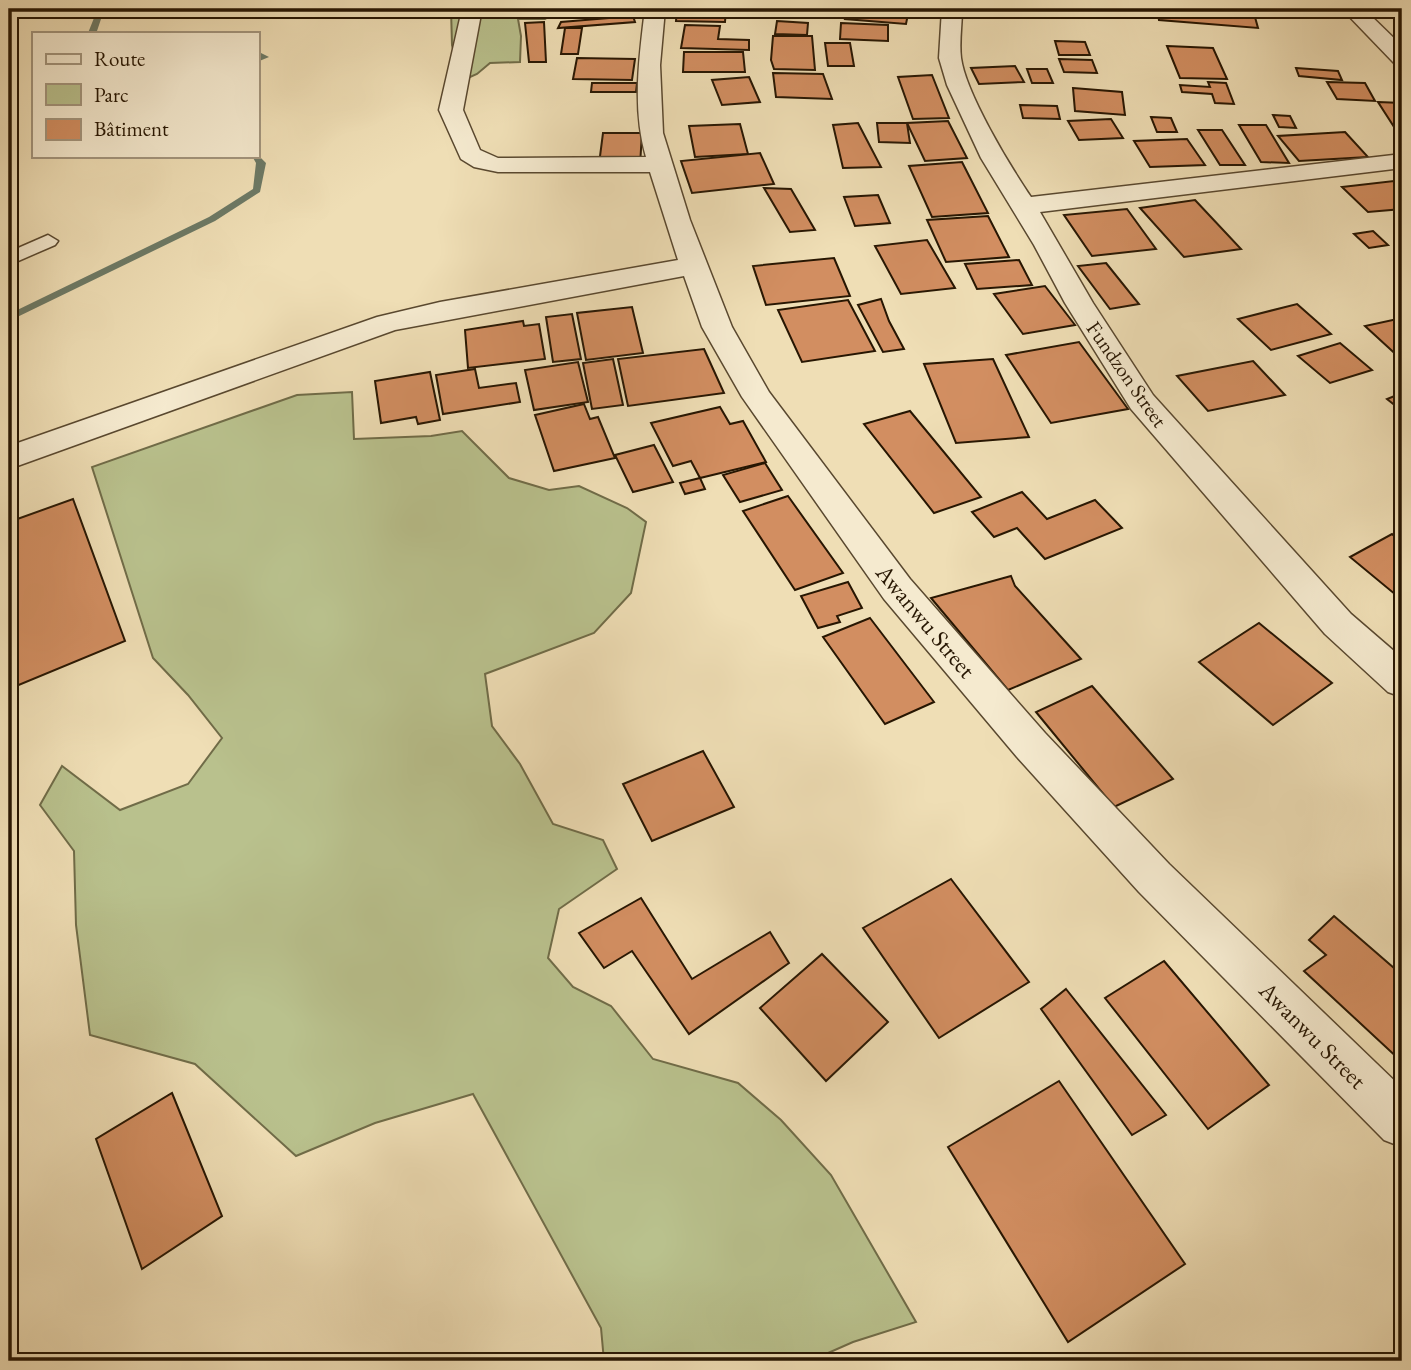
<svg xmlns="http://www.w3.org/2000/svg" width="1411" height="1370" font-family="'EB Garamond',serif">
	<rect width="100%" height="100%" fill="#efdeb5"/>
	<filter id="stains"><feTurbulence type="fractalNoise" baseFrequency=".00286" numOctaves="4"/><feColorMatrix values="0 0 0 0 .2 0 0 0 0 .09 0 0 0 0 .02 0 0 0 .5 -.17"/></filter>
	<radialGradient id="worn" r=".72"><stop offset=".6" stop-color="#630" stop-opacity="0"/><stop offset="1" stop-color="#630" stop-opacity=".3"/></radialGradient>
	<g fill="#b9c18d" stroke="#706c48" stroke-width="2">
		<polygon points="451,9 552,9 553,14 545,19 518,19 521,36 520,62 490,63 477,74 461,81 452,45"/>
		<polygon points="352,392 354,439 431,436 462,431 509,478 549,490 579,486 627,508 646,522 631,593 594,633 485,674 492,726 520,764 553,824 603,840 617,869 559,909 548,958 573,987 611,1006 653,1059 738,1083 781,1120 831,1175 916,1322 853,1342 810,1361 604,1361 601,1328 473,1094 375,1123 296,1156 195,1064 90,1035 76,925 74,851 40,805 62,766 120,810 188,784 222,738 188,695 153,658 92,467 297,395"/>
	</g>
	<g fill="none" stroke-linecap="round" stroke-linejoin="round">
		<g fill="#6d7a66" fill-rule="evenodd">
			<polygon points="105,9 113,9 101,19 97,31 104,33 88,33 94,18"/>
			<polygon points="257,51 269,57 257,62"/>
			<polygon points="257,154 266,163 260,192 215,221 9,321 9,314 209,217 253,189 256,163 252,156 257,156"/>
		</g>
	</g>
	<g fill="#d28e61" stroke="#271602" stroke-width="2">
		<polygon points="559,9 599,9 602,16 559,17"/>
		<polygon points="677,9 726,9 725,22 676,21"/>
		<polygon points="848,9 909,9 906,24 845,19"/>
		<polygon points="1157,9 1253,10 1258,28 1159,20"/>
		<polygon points="633,16 635,22 558,28 561,22"/>
		<polygon points="777,21 808,23 807,35 775,34"/>
		<polygon points="544,22 546,62 529,62 525,23"/>
		<polygon points="841,23 888,25 888,41 840,39"/>
		<polygon points="685,25 720,26 718,39 749,40 749,50 681,48"/>
		<polygon points="565,28 582,28 578,54 561,54"/>
		<polygon points="773,36 812,36 815,70 774,69 771,60"/>
		<polygon points="1055,41 1085,42 1090,55 1059,55"/>
		<polygon points="825,43 850,43 854,66 828,66"/>
		<polygon points="1167,46 1213,48 1227,79 1180,78"/>
		<polygon points="684,52 743,52 745,72 683,72"/>
		<polygon points="577,58 635,59 632,80 573,79"/>
		<polygon points="1059,59 1092,60 1097,73 1064,72"/>
		<polygon points="1015,66 1024,82 979,84 971,68"/>
		<polygon points="1296,68 1338,71 1342,80 1299,76"/>
		<polygon points="1027,69 1047,69 1053,83 1032,83"/>
		<polygon points="773,73 823,74 832,99 776,97"/>
		<polygon points="932,75 949,118 913,119 898,77"/>
		<polygon points="749,77 760,102 722,105 712,80"/>
		<polygon points="1208,82 1226,83 1234,104 1215,103 1212,94 1182,92 1180,85 1210,87"/>
		<polygon points="1327,82 1365,83 1375,101 1337,99"/>
		<polygon points="592,83 637,83 636,92 591,92"/>
		<polygon points="1073,88 1122,92 1125,115 1075,111"/>
		<polygon points="1378,102 1402,103 1402,130 1396,130"/>
		<polygon points="1020,105 1057,106 1060,119 1023,118"/>
		<polygon points="1273,115 1290,116 1296,128 1279,127"/>
		<polygon points="1151,117 1171,118 1177,132 1157,132"/>
		<polygon points="1111,119 1123,138 1079,140 1068,121"/>
		<polygon points="948,121 967,158 925,161 907,123"/>
		<polygon points="858,123 881,167 843,168 833,125"/>
		<polygon points="877,123 907,123 910,143 879,142"/>
		<polygon points="740,124 748,154 695,157 689,126"/>
		<polygon points="1239,125 1266,125 1289,163 1261,162"/>
		<polygon points="1198,130 1222,130 1245,165 1220,165"/>
		<polygon points="1345,132 1368,157 1299,161 1278,136"/>
		<polygon points="603,133 642,133 640,165 599,164"/>
		<polygon points="1187,139 1205,165 1150,167 1134,141"/>
		<polygon points="760,153 774,184 692,193 681,161"/>
		<polygon points="962,162 988,213 932,217 909,166"/>
		<polygon points="1394,181 1402,190 1402,209 1368,212 1342,187"/>
		<polygon points="764,188 791,189 815,230 790,232"/>
		<polygon points="878,195 890,223 855,226 844,197"/>
		<polygon points="1195,200 1241,249 1184,257 1140,208"/>
		<polygon points="1127,209 1156,249 1092,256 1064,215"/>
		<polygon points="988,216 1009,257 946,262 927,220"/>
		<polygon points="1373,231 1388,245 1369,248 1354,234"/>
		<polygon points="927,240 955,288 901,294 875,246"/>
		<polygon points="834,258 850,296 766,305 753,266"/>
		<polygon points="1019,260 1032,285 977,289 965,264"/>
		<polygon points="1106,263 1139,304 1110,309 1078,266"/>
		<polygon points="1045,286 1075,325 1023,334 994,294"/>
		<polygon points="881,299 889,321 904,349 883,352 858,305"/>
		<polygon points="848,300 875,351 802,362 778,310"/>
		<polygon points="1297,304 1331,334 1271,350 1238,319"/>
		<polygon points="632,307 643,353 586,360 577,313"/>
		<polygon points="572,314 581,359 553,362 546,317"/>
		<polygon points="1402,318 1402,360 1365,326"/>
		<polygon points="523,321 524,326 539,324 545,359 468,368 465,330"/>
		<polygon points="1079,342 1128,409 1051,423 1006,355"/>
		<polygon points="1340,343 1372,370 1330,383 1298,356"/>
		<polygon points="704,349 724,393 628,406 618,359"/>
		<polygon points="613,359 623,405 592,409 583,363"/>
		<polygon points="993,359 1029,437 956,443 924,364"/>
		<polygon points="1253,361 1285,395 1208,411 1177,376"/>
		<polygon points="578,362 588,402 534,410 525,370"/>
		<polygon points="475,369 479,388 516,383 520,402 443,414 436,375"/>
		<polygon points="430,372 440,420 418,424 416,417 381,423 375,381"/>
		<polygon points="1402,393 1402,411 1387,399"/>
		<polygon points="584,404 590,419 598,417 615,458 554,471 535,415"/>
		<polygon points="720,407 730,424 743,421 766,462 700,478 691,461 673,466 651,423"/>
		<polygon points="910,411 981,497 934,513 864,424"/>
		<polygon points="654,445 673,482 633,492 615,455"/>
		<polygon points="765,463 782,490 740,502 723,475"/>
		<polygon points="700,478 705,489 685,494 680,483"/>
		<polygon points="1022,492 1047,519 1095,500 1122,528 1045,559 1017,528 994,537 972,512"/>
		<polygon points="788,496 843,573 795,590 743,511"/>
		<polygon points="73,499 125,641 9,689 9,522"/>
		<polygon points="1392,534 1402,543 1402,600 1350,557"/>
		<polygon points="1011,576 1015,586 1081,659 1008,690 931,598"/>
		<polygon points="848,582 862,608 837,616 840,622 818,628 801,596"/>
		<polygon points="870,618 934,702 885,724 823,637"/>
		<polygon points="1259,623 1332,683 1273,725 1199,662"/>
		<polygon points="1092,686 1173,779 1114,807 1036,712"/>
		<polygon points="703,751 734,807 652,841 623,784"/>
		<polygon points="951,879 1029,982 939,1038 863,928"/>
		<polygon points="641,898 692,979 770,932 789,963 689,1034 632,951 604,968 579,933"/>
		<polygon points="1334,916 1402,975 1402,1062 1304,971 1326,955 1309,940"/>
		<polygon points="822,954 888,1022 826,1081 760,1008"/>
		<polygon points="1164,961 1269,1085 1208,1129 1105,998"/>
		<polygon points="1066,989 1166,1115 1132,1135 1041,1009"/>
		<polygon points="1059,1081 1185,1264 1068,1342 948,1147"/>
		<polygon points="172,1093 222,1216 142,1269 96,1139"/>
	</g>
	<g fill="none" stroke-linecap="round" stroke-linejoin="round">
		<g stroke="#59482f" stroke-width="3">
			<polygon id="service" points="48,235 58,241 55,245 9,265 9,252"/>
		</g>
		<g stroke="#59482f" stroke-width="3">
			<g id="minor">
				<path d="M475,9l6,5 -18,96 17,40 18,8 148,-1c-14,-48 -7,-99 -1,-148h20l-5,56 3,68 27,87 42,107 37,65 141,187 135,154 124,131 233,224v59l-18,-7 -245,-248 -122,-135 -133,-158 -142,-202 -40,-70 -18,-51 -289,54 -386,139v-23l368,-129 63,-15 238,-42 -28,-88h-152l-24,-5 -13,-8 -22,-49 22,-96 3,-4z"/>
				<path d="M942,9h20c0,16 -3,33 -1,49 5,36 49,108 70,139l371,-43v14l-362,44 53,91 60,92 198,219 51,44v39l-14,-5 -63,-58 -194,-225 -66,-106 -31,-58 -53,-87 -34,-73 -8,-27z"/>
				<polygon points="1342,9 1364,9 1402,46 1402,65 1394,63"/>
			</g>
		</g>
		<use href="#service" fill="#f5eacf" fill-rule="evenodd"/>
		<use href="#minor" fill="#f5eacf" fill-rule="evenodd"/>
	</g>
	<g text-anchor="middle" dominant-baseline="central" stroke-width="5" stroke-linejoin="round" paint-order="stroke">
		<g font-size="21" fill="#271602" stroke="#f5eacf">
			<text transform="translate(1127 374) rotate(55)">Fundzon Street</text>
		</g>
		<g font-size="24" fill="#271602" stroke="#f5eacf">
			<text transform="translate(926 621) rotate(50)">Awanwu Street</text>
			<text transform="translate(1313 1035) rotate(45)">Awanwu Street</text>
		</g>
	</g>
	<rect width="1411" height="1370" fill="none" stroke="#efdeb5" stroke-width="35"/>
	<rect x="10" y="10" width="1390" height="1349" fill="none" stroke="#271602" stroke-width="3.5"/>
	<rect x="18" y="18" width="1376" height="1335" fill="none" stroke="#271602" stroke-width="2"/>
	<rect x="32" y="32" width="228" height="126" fill="#f5eacf" stroke="#a3957d" stroke-width="2"/>
	<rect x="46" y="54" width="35" height="10" fill="#f5eacf" stroke="#a3957d" stroke-width="2"/>
	<text x="94" y="66" font-size="21" fill="#271602">Route</text>
	<rect x="46" y="84" width="35" height="21" fill="#b9c18d" stroke="#a3957d" stroke-width="2"/>
	<text x="94" y="102" font-size="21" fill="#271602">Parc</text>
	<rect x="46" y="119" width="35" height="21" fill="#d28e61" stroke="#a3957d" stroke-width="2"/>
	<text x="94" y="136" font-size="21" fill="#271602">Bâtiment</text>
	<rect width="100%" height="100%" filter="url(#stains)"/>
	<rect width="100%" height="100%" fill="url(#worn)"/>
</svg>
